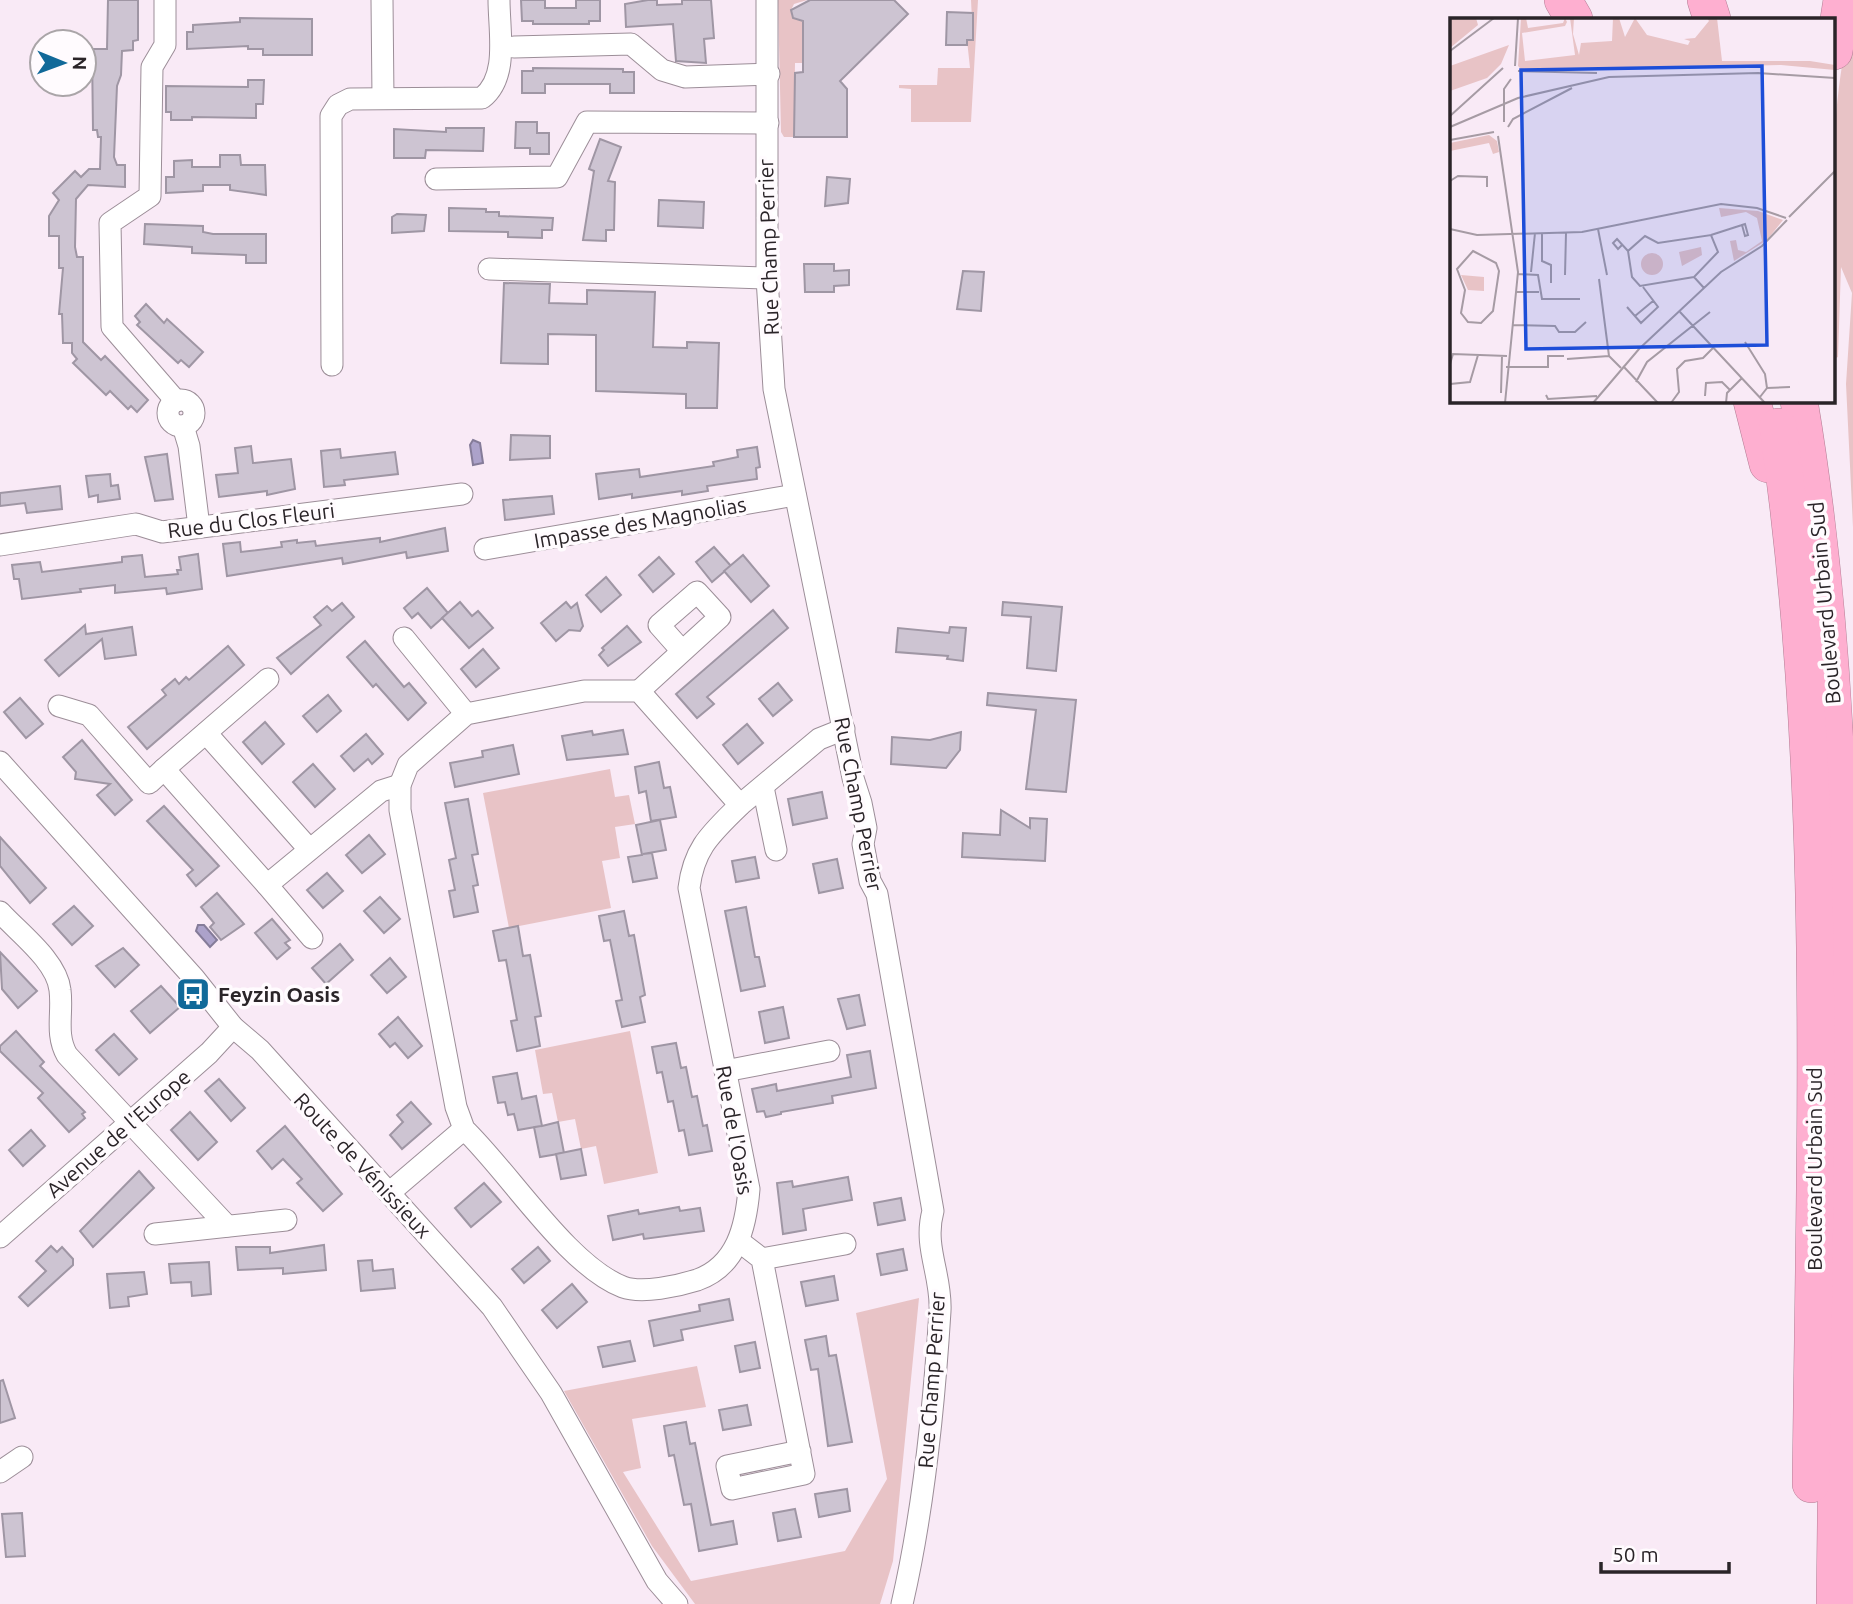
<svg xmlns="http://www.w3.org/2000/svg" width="1853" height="1604" font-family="Ubuntu,sans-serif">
	<rect width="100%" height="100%" fill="#f9eaf6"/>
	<g fill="#e8c3c6">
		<polygon points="778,0 807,0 794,4 791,10 792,18 802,21 802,63 795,63 794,137 784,137 781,132"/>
		<polygon points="971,0 978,0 971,122 911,122 911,89 899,88 899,85 937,85 938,68 970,68 967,40 973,40"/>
		<path d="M1853,12v515l-7,-143 6,-91 -11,-26 -3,90 -4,2c0,-114 -10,-235 19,-347z"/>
		<polygon points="610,769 615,797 629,795 635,824 615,827 620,858 602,861 611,908 509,928 483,793"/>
		<polygon points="630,1031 658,1173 604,1184 596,1146 581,1149 575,1119 558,1122 552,1093 543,1094 535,1050"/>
		<polygon points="919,1298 893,1561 880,1604 695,1604 652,1546 564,1391 697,1366 706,1407 632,1419 641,1468 623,1472 691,1581 845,1551 887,1479 856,1313"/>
	</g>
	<g fill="#aca2ca" stroke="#857c99" stroke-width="2">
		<polygon points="473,440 480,443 483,463 473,465 470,445"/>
		<polygon points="198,925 204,925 217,940 210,947 196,931"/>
	</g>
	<g fill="#cdc4d2" stroke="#9f96a4" stroke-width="2">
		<polygon points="108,0 138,0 138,40 133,41 133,50 122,51 121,75 117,86 114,157 117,165 125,165 125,187 88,185 76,199 75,247 77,257 83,257 83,342 101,360 105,356 148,400 137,412 131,406 128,409 110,391 106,395 73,363 77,359 72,353 72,343 63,343 62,314 59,314 63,268 59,268 59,236 49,236 49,216 59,200 53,193 75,171 81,177 89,169 100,169 101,137 98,137 97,130 93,130 92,49 107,49"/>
		<polygon points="521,0 545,0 545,8 576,8 576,0 600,0 600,21 589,21 589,24 533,24 533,21 522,21"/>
		<polygon points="648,0 657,0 657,5 682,4 682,0 711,0 714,38 704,39 706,63 676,61 673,24 626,27 625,4"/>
		<polygon points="810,0 894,0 908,14 840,81 847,89 847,137 794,137 795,73 803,72 803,21 793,18 791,10"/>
		<polygon points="947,12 973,13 973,40 967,40 967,45 946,45"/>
		<polygon points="240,18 312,19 312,55 263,55 263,49 248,49 248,46 187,49 187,32 193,32 193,25 240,22"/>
		<polygon points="533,68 623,69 623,72 634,72 634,93 610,93 610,84 545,84 545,93 522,93 522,71 533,71"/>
		<polygon points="248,80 264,80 263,104 256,104 256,118 192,117 192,120 171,120 171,112 166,112 166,86 248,87"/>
		<polygon points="516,122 537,122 537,133 549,133 549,154 530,154 530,148 515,148"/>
		<polygon points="446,128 484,128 483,151 426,150 425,158 394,158 394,129 446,132"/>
		<polygon points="600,139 621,147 608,181 615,182 614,230 606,230 606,241 583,240 594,171 589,169"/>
		<polygon points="220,155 240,155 241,165 265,165 266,195 230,190 230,185 203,185 203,191 166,193 166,177 174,177 174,161 192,160 192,167 220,167"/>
		<polygon points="827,177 850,179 848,203 825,206"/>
		<polygon points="659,200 704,202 703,228 658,226"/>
		<polygon points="449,208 486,209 486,212 499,212 499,216 553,218 552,230 542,230 542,238 508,237 508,232 449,231"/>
		<polygon points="397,214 426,215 424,231 392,233 392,217"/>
		<polygon points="145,224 203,226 203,232 213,234 266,234 266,263 246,263 246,255 192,253 192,247 144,244"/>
		<polygon points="804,264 834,264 834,271 849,270 849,285 834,286 834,292 805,292"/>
		<polygon points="963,271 984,272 981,311 957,309"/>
		<polygon points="504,283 550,284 549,303 587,304 587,290 655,292 653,347 687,348 687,342 719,343 717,408 686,408 686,394 596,391 596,335 548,334 548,364 501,363"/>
		<polygon points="146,304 164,323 167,319 203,352 189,367 181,360 178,363 137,325 140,322 135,316"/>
		<polygon points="511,435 550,436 550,458 510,460"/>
		<polygon points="251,446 253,463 291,459 295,489 267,495 267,491 219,497 216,475 238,473 235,448"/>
		<polygon points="757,447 760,467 756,468 757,479 707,486 708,491 682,495 682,491 632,498 632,494 599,499 596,474 639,469 640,477 714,466 713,462 738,457 737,450"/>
		<polygon points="340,449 341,458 395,452 398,474 344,480 345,485 324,487 321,451"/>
		<polygon points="167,454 173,499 155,501 145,457"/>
		<polygon points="110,474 111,486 118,485 120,499 98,502 98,495 89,497 86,476"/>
		<polygon points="60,486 62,509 27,513 25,503 0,506 0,493"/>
		<polygon points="552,496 554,514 505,520 503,500"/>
		<polygon points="445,528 448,551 407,558 406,552 343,564 342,558 227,576 223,544 240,542 241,552 282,547 281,542 297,540 297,543 315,541 316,546 380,538 380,542"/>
		<polygon points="714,547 731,566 712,582 696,562"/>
		<polygon points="198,554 202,589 167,594 166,588 115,593 115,585 80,589 81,592 22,599 19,579 14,579 12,565 40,562 42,572 122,562 122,557 142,555 145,577 178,574 177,570 181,570 179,557"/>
		<polygon points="743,555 769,586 751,602 724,571"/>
		<polygon points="659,557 674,574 653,592 639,575"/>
		<polygon points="606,577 621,595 601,612 586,595"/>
		<polygon points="427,588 448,613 431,628 418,613 412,618 404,608"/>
		<polygon points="460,602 472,616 478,611 493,628 469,648 442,618"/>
		<polygon points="566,602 571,608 577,603 583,626 580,631 569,630 556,641 541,623"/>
		<polygon points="1003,602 1062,607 1056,671 1027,668 1031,617 1002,615"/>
		<polygon points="342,603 354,617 291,674 277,658 321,625 314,617 327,606 332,611"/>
		<polygon points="773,610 788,628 707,697 714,704 697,718 676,694"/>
		<polygon points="85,625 86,634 132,627 136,655 105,659 102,639 59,676 45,660"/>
		<polygon points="627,626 641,642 608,666 599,655 604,650 602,648"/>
		<polygon points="950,627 966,628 963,661 947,659 948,656 896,652 898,628 949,633"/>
		<polygon points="365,641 404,687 409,683 426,703 408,720 376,684 373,687 347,657"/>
		<polygon points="228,646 244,665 147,749 128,727 166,695 162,690 175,679 179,684 186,677 189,680"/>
		<polygon points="483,649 499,668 476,687 461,669"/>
		<polygon points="778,683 792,700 773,716 759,699"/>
		<polygon points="988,693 1076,700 1066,792 1026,789 1036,710 987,705"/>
		<polygon points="328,695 341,711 317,732 303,716"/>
		<polygon points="20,698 43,724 26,738 4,712"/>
		<polygon points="265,722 284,744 262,764 243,742"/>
		<polygon points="747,724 763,743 738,764 723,745"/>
		<polygon points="623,730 628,754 567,760 562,736 592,731 593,735"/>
		<polygon points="961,732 960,750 946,768 891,764 892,737 930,740"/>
		<polygon points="366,734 383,754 372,764 368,759 354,771 341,756"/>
		<polygon points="82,740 132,800 115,815 97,795 110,784 75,779 76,772 63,757"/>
		<polygon points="513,745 519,774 455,787 450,763 483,757 482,751"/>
		<polygon points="659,762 664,788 670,787 676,817 651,821 646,791 639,793 635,767"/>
		<polygon points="313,764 335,789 315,807 293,782"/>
		<polygon points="822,792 827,818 793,825 788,799"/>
		<polygon points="468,799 478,854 472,855 478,885 473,886 478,912 454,917 449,891 455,890 449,860 456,858 445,803"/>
		<polygon points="164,806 219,866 196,886 187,875 193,870 147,821"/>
		<polygon points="1001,810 1030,828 1030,818 1047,819 1045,861 962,857 963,833 1000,835"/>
		<polygon points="660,820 666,850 643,854 652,853 657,878 633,882 628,857 642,855 636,825"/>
		<polygon points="369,835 385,854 362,873 346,855"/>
		<polygon points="0,837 46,888 30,903 0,866"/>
		<polygon points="755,857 759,878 736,882 732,861"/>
		<polygon points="837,859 843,888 819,893 813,864"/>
		<polygon points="327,873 343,891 323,908 307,890"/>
		<polygon points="217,893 244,924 221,940 210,927 214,923 201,907"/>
		<polygon points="380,897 400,919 384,933 364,911"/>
		<polygon points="74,906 93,926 72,945 53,924"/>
		<polygon points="746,907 755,957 759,957 765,986 741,991 725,911"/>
		<polygon points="624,911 629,936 634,935 645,995 640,997 645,1022 622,1027 616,1001 622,1000 610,940 604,941 599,916"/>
		<polygon points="272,919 290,940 285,943 290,948 277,959 255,933"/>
		<polygon points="518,926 523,956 530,955 541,1016 535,1017 540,1046 517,1051 511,1021 517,1020 506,960 499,961 493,931"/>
		<polygon points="340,944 353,960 326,984 312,968"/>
		<polygon points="123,948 139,965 115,987 96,966"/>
		<polygon points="0,952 37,991 18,1008 2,989"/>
		<polygon points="390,958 406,977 387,993 371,975"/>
		<polygon points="161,986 180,1007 150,1033 131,1011"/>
		<polygon points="859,995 865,1025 847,1029 838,999"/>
		<polygon points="783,1007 789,1038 765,1043 759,1012"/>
		<polygon points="398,1017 422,1046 408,1058 395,1043 390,1047 379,1034"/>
		<polygon points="16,1031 44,1062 40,1066 85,1112 82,1114 85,1118 69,1132 38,1098 43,1093 0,1051 0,1046"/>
		<polygon points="114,1034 137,1059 119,1075 96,1050"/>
		<polygon points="676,1043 681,1068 686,1067 692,1097 697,1096 703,1126 707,1125 712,1151 689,1155 684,1130 679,1131 673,1101 668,1102 662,1072 657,1073 652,1047"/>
		<polygon points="870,1051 876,1088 832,1096 833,1103 781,1112 781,1114 766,1117 764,1111 757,1112 752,1089 776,1084 777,1091 851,1077 847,1055"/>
		<polygon points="517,1073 522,1099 536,1096 542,1126 558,1122 564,1153 540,1157 534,1127 541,1126 518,1130 514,1114 508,1115 505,1102 498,1103 493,1077"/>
		<polygon points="219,1079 245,1108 231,1121 205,1091"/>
		<polygon points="411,1102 431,1124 402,1149 390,1135 403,1122 397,1115"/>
		<polygon points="190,1112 217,1142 198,1160 171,1130"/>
		<polygon points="285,1126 342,1194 323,1211 297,1183 302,1179 283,1159 272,1169 257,1151"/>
		<polygon points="31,1130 45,1146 23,1166 9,1150"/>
		<polygon points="581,1149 586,1175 561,1179 556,1154"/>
		<polygon points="139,1171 154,1188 93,1247 80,1231"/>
		<polygon points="848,1177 852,1200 803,1209 806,1230 783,1234 777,1183 792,1181 793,1187"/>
		<polygon points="484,1183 501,1202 471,1227 455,1208"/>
		<polygon points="901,1198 905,1220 878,1225 874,1203"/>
		<polygon points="679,1207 680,1211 700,1208 704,1231 644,1239 643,1234 613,1240 608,1216 638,1210 639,1214"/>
		<polygon points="324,1245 326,1270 283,1274 283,1268 238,1270 236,1247 270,1247 270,1253"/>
		<polygon points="51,1246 57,1252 62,1247 73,1259 73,1265 28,1306 19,1297 46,1271 36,1261"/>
		<polygon points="538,1247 550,1261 524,1283 512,1269"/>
		<polygon points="903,1249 907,1270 881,1275 877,1254"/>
		<polygon points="372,1260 373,1271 393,1269 395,1288 361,1291 358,1261"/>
		<polygon points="209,1262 211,1294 192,1296 191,1282 171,1283 169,1264"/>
		<polygon points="144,1272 147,1294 128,1297 129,1306 110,1308 107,1274"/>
		<polygon points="834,1276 838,1300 806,1306 801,1282"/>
		<polygon points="572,1284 587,1302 557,1328 542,1310"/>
		<polygon points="729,1299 733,1320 681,1330 683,1340 654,1346 649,1321 700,1311 699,1305"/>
		<polygon points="826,1336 829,1356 836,1355 852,1442 828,1446 818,1369 811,1370 805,1340"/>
		<polygon points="630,1341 635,1361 603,1367 598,1347"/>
		<polygon points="755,1342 760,1368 740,1372 735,1346"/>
		<polygon points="3,1380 15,1418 0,1423 0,1381"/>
		<polygon points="747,1405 751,1425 723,1430 719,1410"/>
		<polygon points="686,1422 690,1444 695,1443 711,1525 733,1521 737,1544 699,1551 691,1504 684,1505 674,1455 669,1456 664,1426"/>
		<polygon points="847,1489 850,1511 819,1517 815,1494"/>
		<polygon points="795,1509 801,1537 778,1541 773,1513"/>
		<polygon points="22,1513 25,1556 6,1557 2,1514"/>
	</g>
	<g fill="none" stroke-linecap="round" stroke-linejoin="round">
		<g stroke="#9c8e98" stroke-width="23">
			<g id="street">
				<polyline points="165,0 165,45 152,67 150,196 110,223 112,327 176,401"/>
				<polyline points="382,0 383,98"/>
				<path d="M767,0v278l7,111 79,389 8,25 5,25 -3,16 7,37 7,13 56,317c-10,36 9,64 7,100 -6,97 -16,198 -38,293"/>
				<polyline points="514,47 631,44 662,70 685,77 769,74"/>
				<polyline points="436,179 557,177 587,122 768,123"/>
				<polyline points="489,269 767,278"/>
				<path d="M332,365l-1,-249 7,-11 12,-6 132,-1c27,-21 17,-66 17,-98"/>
				<circle cx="181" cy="413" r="13"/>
				<polyline points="183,426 189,446 199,527"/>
				<polyline points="0,545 136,524 162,532 462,494"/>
				<polyline points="485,549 795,495"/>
				<polyline points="404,638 466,714"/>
				<polyline points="268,679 164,769 267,885 381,791 400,785"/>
				<polyline points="639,691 720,617 697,592 659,625 682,651"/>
				<polyline points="59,706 89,715 149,783 164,769"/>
				<polyline points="206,733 309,849"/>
				<polyline points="0,762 194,978 233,1027 260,1050 492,1307 551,1393 657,1581 677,1604"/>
				<polyline points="763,787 776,850"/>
				<polyline points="740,805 819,739 844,729"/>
				<polyline points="267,885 312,938"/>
				<path d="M0,912c19,21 57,49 60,78 3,23 -5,44 7,65l160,171"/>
				<polyline points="725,1071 829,1051"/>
				<path d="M389,1193l75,-64c45,43 104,137 159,158 19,7 55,-1 74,-7 40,-14 49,-54 52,-91l-60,-301c5,-41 23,-55 51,-83l-101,-114h-55l-118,23 -58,51 -8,20v25l56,297 8,22"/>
				<polyline points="155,1234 286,1220"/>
				<polyline points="0,1237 209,1053 233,1027"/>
				<polyline points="740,1242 762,1259 804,1474 732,1489 727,1466 800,1451"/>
				<polyline points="762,1259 845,1244"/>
				<polyline points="0,1472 22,1457"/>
			</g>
		</g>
		<g stroke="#b47e95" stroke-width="38">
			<g id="highway">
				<polyline points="1563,0 1574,19"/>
				<polyline points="1706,0 1712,19"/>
				<polyline points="1834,51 1842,0"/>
				<polyline points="1752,401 1768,464"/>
				<path d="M1799,401c41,244 44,489 41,737 -1,155 -3,311 -5,466"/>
				<path d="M1778,427c51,351 37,704 33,1057"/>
			</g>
		</g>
		<use href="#street" stroke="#fff" stroke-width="21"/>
		<use href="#highway" stroke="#feafd0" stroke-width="37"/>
	</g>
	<defs>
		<g id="bus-square" transform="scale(1.75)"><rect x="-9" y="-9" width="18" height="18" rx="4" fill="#116999" stroke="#fffbfe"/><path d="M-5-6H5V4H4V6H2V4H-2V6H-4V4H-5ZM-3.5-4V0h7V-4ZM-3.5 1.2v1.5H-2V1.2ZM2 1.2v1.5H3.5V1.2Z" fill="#fff"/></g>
	</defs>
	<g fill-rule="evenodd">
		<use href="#bus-square" x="193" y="994"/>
	</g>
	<g text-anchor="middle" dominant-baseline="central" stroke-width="7" stroke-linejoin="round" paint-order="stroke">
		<g font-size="21" fill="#2a2428" stroke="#fffbfe">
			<text transform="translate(768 247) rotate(-92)">Rue Champ Perrier</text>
			<text transform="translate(251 520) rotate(-7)">Rue du Clos Fleuri</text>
			<text transform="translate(640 522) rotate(-10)">Impasse des Magnolias</text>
			<text transform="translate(1824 603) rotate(-95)">Boulevard Urbain Sud</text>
			<text transform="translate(859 804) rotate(79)">Rue Champ Perrier</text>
			<text transform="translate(735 1130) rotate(80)">Rue de l'Oasis</text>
			<text transform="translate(118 1133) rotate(-41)">Avenue de l'Europe</text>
			<text transform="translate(363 1165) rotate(47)">Route de Vénissieux</text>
			<text transform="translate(1814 1169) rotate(-90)">Boulevard Urbain Sud</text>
			<text transform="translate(931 1380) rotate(-86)">Rue Champ Perrier</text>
		</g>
		<g font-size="21" font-weight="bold" fill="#2a2428" stroke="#fffbfe" text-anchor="start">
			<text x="218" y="994">Feyzin Oasis</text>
		</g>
	</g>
	<g transform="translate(1450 18)">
		<rect width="385" height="385" fill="#f9eaf6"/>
		<path d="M0,0h26l2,7 -28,23zM71,0h5l2,10 35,-5 2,-5 2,4 -2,4 -43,7 3,28 50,-6 -5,-37h4l-1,16 6,21 2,-12 31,-2 1,-23h6l6,19 10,-19 12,17 41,10 2,-4 -6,-2 11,-1 14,-17 -2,-3h10l5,43h88l25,4v5l-54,-5 -258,6 -5,-5zM59,27l-8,19 -14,14 -37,13v-25zM39,117l8,6 2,11 -6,2 -4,-11 -39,8v-8zM269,190l39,3 25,9 -16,20 -33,21 -4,-20 6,-1 2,10 8,2 16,-11 -5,-23 -11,-6 -25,5zM251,229l1,8 -20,11 -3,-14zM191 246a11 11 0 1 1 22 0a11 11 0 1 1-22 0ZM11,257l23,2v14l-16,-1z" fill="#e8c3c6"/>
		<path fill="none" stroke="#a69ba4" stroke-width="2" d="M0,33l44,-33M65,48l3,-48M68,53l79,2M0,98l53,-48M54,104v-33l7,-10M0,109l68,-29 91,-21 149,-4 77,5M58,109l5,-8 59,-31M48,118l20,136 -13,131M0,122l44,-8M0,163l8,-5 29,1v10M339,199l46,-46M295,206l3,11 -3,1 -3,-11zM0,211l27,6 105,-3 139,-28 36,4 29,10M148,211l9,46M92,216v27l9,4v18M261,217l31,-10M172,227l-4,4 -5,-6 4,-4 11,12M23,233l23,12 3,8 -6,40 -12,12 -13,-1 -7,-9 4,-23 -8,-21zM81,254l4,-39M67,256l21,1 4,24h38M115,257l1,-42M244,259l-54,9 -8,-9 -4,-26 17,-15 13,7 53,-8 7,17 -24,25 10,11M149,261l10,77 12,12M67,274h22M177,289l14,16 17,-16 -15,-20M230,294l85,91M185,298l18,-15M62,307l43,1 4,6h16l11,-10M295,324l20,32 2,14 -7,9M117,341l42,-3M0,346l3,-10 54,2M173,348l35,37M56,349h42v-11h16M186,364l11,-20 63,-50M0,366l20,-2 8,-27M317,370l23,-1M51,375l1,-37M96,377l2,4 49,-3M255,378l1,-13 16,-1 8,8M143,385l46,-54 82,-77 41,-26 25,-26M221,385l8,-11 -2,-23 8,-8 18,-3 10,-10M276,385l1,-10 15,-15"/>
		<path fill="#1d4ed8" fill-opacity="0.15" stroke="#1d4ed8" stroke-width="3.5" d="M312,48l5,279 -241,4 -5,-279z"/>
		<rect width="385" height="385" fill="none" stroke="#2a2428" stroke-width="3.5"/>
	</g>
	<g transform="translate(63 63) rotate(91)"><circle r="33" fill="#fffbfe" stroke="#aaa5a8" stroke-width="2"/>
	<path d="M0-5L12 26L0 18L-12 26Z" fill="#116999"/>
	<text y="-10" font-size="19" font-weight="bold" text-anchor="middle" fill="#2a2428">N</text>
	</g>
	<path d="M1601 1562v10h128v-10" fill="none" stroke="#2a2428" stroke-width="3.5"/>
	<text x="1612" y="1562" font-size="21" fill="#2a2428" stroke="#fffbfe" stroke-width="5" paint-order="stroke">50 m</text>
</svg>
